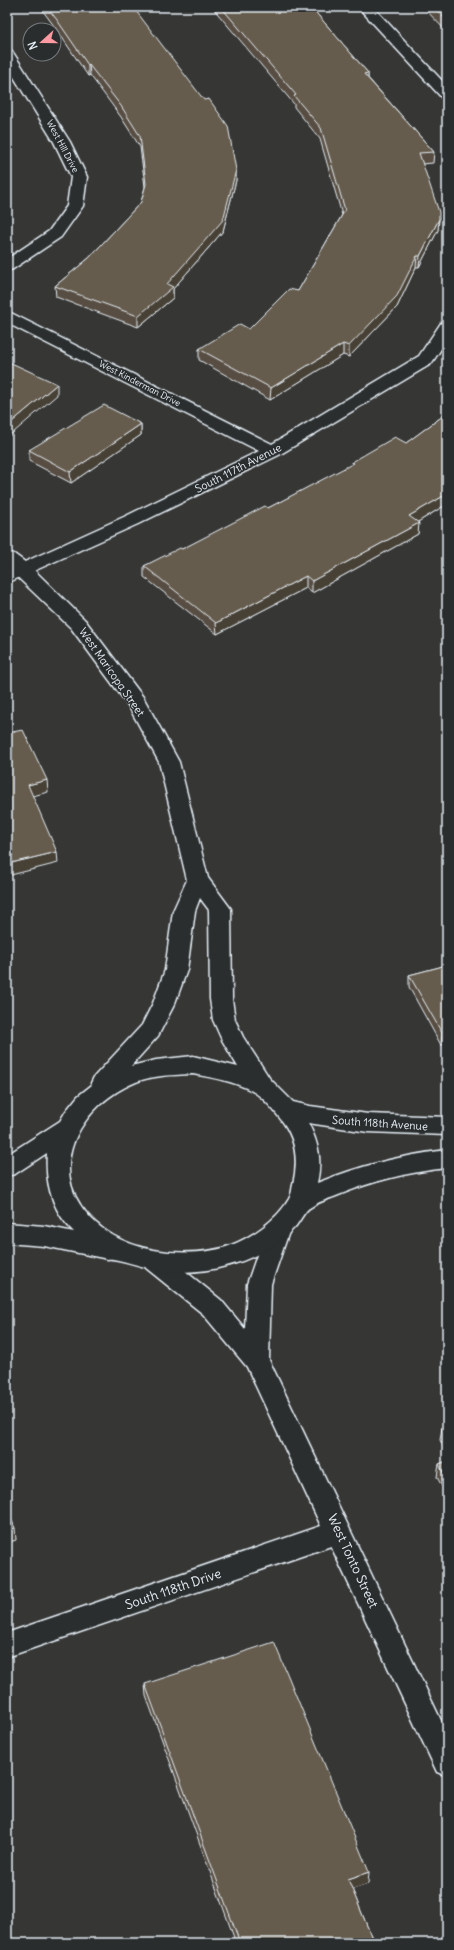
<svg xmlns="http://www.w3.org/2000/svg" width="454" height="1950" font-family="Delius,sans-serif">
	<rect width="100%" height="100%" fill="#363634"/>
	<filter id="ink" filterUnits="userSpaceOnUse"><feTurbulence type="fractalNoise" baseFrequency=".025" numOctaves="2"/><feDisplacementMap in="SourceGraphic" scale="8" xChannelSelector="R" yChannelSelector="G"/><feConvolveMatrix kernelMatrix="1 2 1 2 8 2 1 2 1" color-interpolation-filters="sRGB"/></filter>
	<g filter="url(#ink)">
		<g fill="none" stroke-linecap="round" stroke-linejoin="round">
			<g stroke="#e8f1f8" stroke-width="3">
				<g id="street">
					<polygon points="358,7 373,7 447,86 447,99 442,98"/>
					<polygon points="7,50 12,51 14,54 70,142 87,177 83,206 61,237 13,269 7,271 7,259 49,231 67,206 71,177 54,142 7,66"/>
					<polygon points="7,311 272,444 419,356 441,323 447,322 447,340 431,364 279,455 138,524 7,583 7,570 126,516 259,451 7,323"/>
					<polygon points="278,1219 286,1222 290,1229 271,1284 269,1360 447,1733 447,1776 437,1772 331,1546 7,1657 7,1633 321,1526 247,1367 203,1314 146,1268 143,1261 146,1254 155,1251 164,1254 221,1300 245,1329 247,1284 266,1229 270,1222"/>
				</g>
			</g>
			<g stroke="#e8f1f8" stroke-width="3">
				<path id="secondary" d="M7,552l7,2 15,11 56,55 58,77 36,65 29,116 23,31 1,90 3,21 8,17 27,42 23,23 17,4 58,8 79,3v18l-79,-3 -60,-9c11,20 14,38 9,60 42,-17 85,-28 130,-33v18c-39,4 -75,13 -111,28 -8,3 -18,6 -25,11 -7,3 -11,15 -17,21 -17,18 -43,32 -68,38 -21,6 -44,7 -66,5 -11,-2 -46,-14 -52,-12l-64,-13 -37,-3v-20l37,3 30,6c-22,-21 -29,-50 -27,-79l-32,21 -8,2v-21l53,-34 6,-10 12,-15 14,-11 -1,-2 3,-6 48,-52 11,-22 12,-33 8,-59 14,-31 -28,-118 -31,-57 -57,-77 -64,-61zM200,898l9,12 1,89 3,21 9,20 16,27 -45,-11 -37,4 -25,6 27,-30 17,-33 12,-33 8,-59zM193,1074c20,4 41,7 59,17 10,5 20,17 27,26 17,20 20,42 14,67 -1,5 -1,10 -4,15 -12,21 -38,39 -60,47 -19,7 -41,7 -61,6 -30,-3 -60,-14 -80,-37 -44,-49 -5,-112 48,-133 17,-7 38,-7 57,-8z"/>
			</g>
			<use href="#street" fill="#2a2d2e" fill-rule="evenodd"/>
			<use href="#secondary" fill="#2a2d2e" fill-rule="evenodd"/>
		</g>
		<g fill="#584e42" stroke="#e8f1f8">
			<polygon points="40,7 133,7 236,170 236,180 223,231 173,289 173,298 138,327 56,297 55,286 89,258 141,202 145,187 140,147 121,117 90,75 88,76 57,30"/>
			<polygon points="212,7 311,7 368,73 368,78 434,152 433,163 422,164 439,219 438,230 419,267 416,267 397,307 349,357 343,355 270,400 199,360 199,349 249,329 298,291 342,215 320,139 294,107 294,104"/>
			<polygon points="423,7 447,7 447,32"/>
			<polygon points="447,413 447,504 418,522 418,534 312,593 306,588 217,634 144,577 144,566 182,549 268,508 352,465 352,462 406,443"/>
			<polygon points="141,424 141,435 71,483 29,461 29,450"/>
			<polygon points="447,965 447,1043 441,1045 409,987 409,975"/>
			<polygon points="447,1426 447,1454 440,1440 442,1428"/>
			<polygon points="447,1461 447,1496 437,1477 439,1464"/>
			<polygon points="145,1684 368,1884 352,1889 374,1943 236,1943 146,1696"/>
		</g>
		<g fill="#474036" stroke="#e8f1f8">
			<polygon points="88,65 89,65 90,75 88,76"/>
			<polygon points="368,73 368,83 364,74"/>
			<polygon points="236,170 236,180 223,231 173,289 173,298 138,327 138,316"/>
			<polygon points="10,195 11,206 7,208 7,197"/>
			<polygon points="439,219 438,230 419,267 420,256"/>
			<polygon points="417,256 416,267 397,307 349,357 349,346"/>
			<polygon points="343,344 343,355 270,400 271,388"/>
			<polygon points="57,384 57,395 7,438 7,426"/>
			<polygon points="141,424 141,435 71,483 70,472"/>
			<polygon points="447,494 447,504 408,528 409,516"/>
			<polygon points="419,523 418,534 312,593 312,581"/>
			<polygon points="306,576 306,588 217,634 216,623"/>
			<polygon points="47,780 48,792 29,797 28,785"/>
			<polygon points="57,852 58,863 7,876 7,864"/>
			<polygon points="447,1032 447,1043 441,1045 442,1033"/>
			<polygon points="15,1528 16,1540 7,1543 7,1530"/>
			<polygon points="369,1872 368,1884 347,1891 348,1879"/>
		</g>
		<g fill="#665b4d" stroke="#e8f1f8">
			<polygon points="47,7 133,7 204,100 209,99 228,126 236,170 223,220 167,284 173,287 138,316 55,286 89,258 141,202 146,184 140,136 121,106 89,65 88,65 57,20"/>
			<polygon points="221,7 311,7 368,73 364,74 434,152 419,153 439,212 439,219 420,256 417,256 397,296 349,346 343,344 271,388 199,349 240,324 249,329 289,289 298,291 345,210 321,128 294,96 296,95"/>
			<polygon points="433,7 447,7 447,21"/>
			<polygon points="7,193 10,195 7,197"/>
			<polygon points="7,361 57,384 7,426"/>
			<polygon points="104,405 141,424 70,472 29,450"/>
			<polygon points="447,413 447,494 409,516 419,523 312,581 306,576 216,623 144,566 180,548 182,549 265,506 268,508 354,463 352,462 395,437 406,443"/>
			<polygon points="23,730 47,780 28,785 57,852 7,864 7,733"/>
			<polygon points="447,965 447,1032 442,1033 409,975"/>
			<polygon points="447,1426 447,1438 442,1428"/>
			<polygon points="447,1461 447,1481 439,1464"/>
			<polygon points="7,1509 15,1528 7,1530"/>
			<polygon points="274,1642 369,1872 348,1879 374,1943 240,1943 145,1684"/>
		</g>
	</g>
	<g text-anchor="middle" dominant-baseline="central" stroke-width="3" stroke-linejoin="round" paint-order="stroke">
		<g font-size="9" fill="#e8f1f8" stroke="#2a2d2e">
			<text transform="translate(63 146) rotate(62)">West Hill Drive</text>
			<text transform="translate(140 383) rotate(27)">West Kinderman Drive</text>
		</g>
		<g font-size="11" fill="#e8f1f8" stroke="#2a2d2e">
			<text transform="translate(238 468) rotate(-27)">South 117th Avenue</text>
			<text transform="translate(112 672) rotate(55)">West Maricopa Street</text>
			<text transform="translate(380 1123) rotate(4)">South 118th Avenue</text>
		</g>
		<g font-size="13" fill="#e8f1f8" stroke="#2a2d2e">
			<text transform="translate(353 1561) rotate(65)">West Tonto Street</text>
			<text transform="translate(173 1589) rotate(-19)">South 118th Drive</text>
		</g>
	</g>
	<rect width="454" height="1950" fill="none" stroke="#2a2d2e" stroke-width="24"/>
	<rect x="12" y="12" width="430" height="1926" fill="none" stroke="#e8f1f8" stroke-width="1.5" filter="url(#ink)"/>
	<g transform="translate(42 42) rotate(249)"><circle r="19" fill="#2a2d2e" stroke="#767b7f"/>
	<path d="M0-3L7 15L0 10L-7 15Z" fill="#ff9aa2"/>
	<text y="-6" font-size="11" font-weight="bold" text-anchor="middle" fill="#e8f1f8">N</text>
	</g>
</svg>
